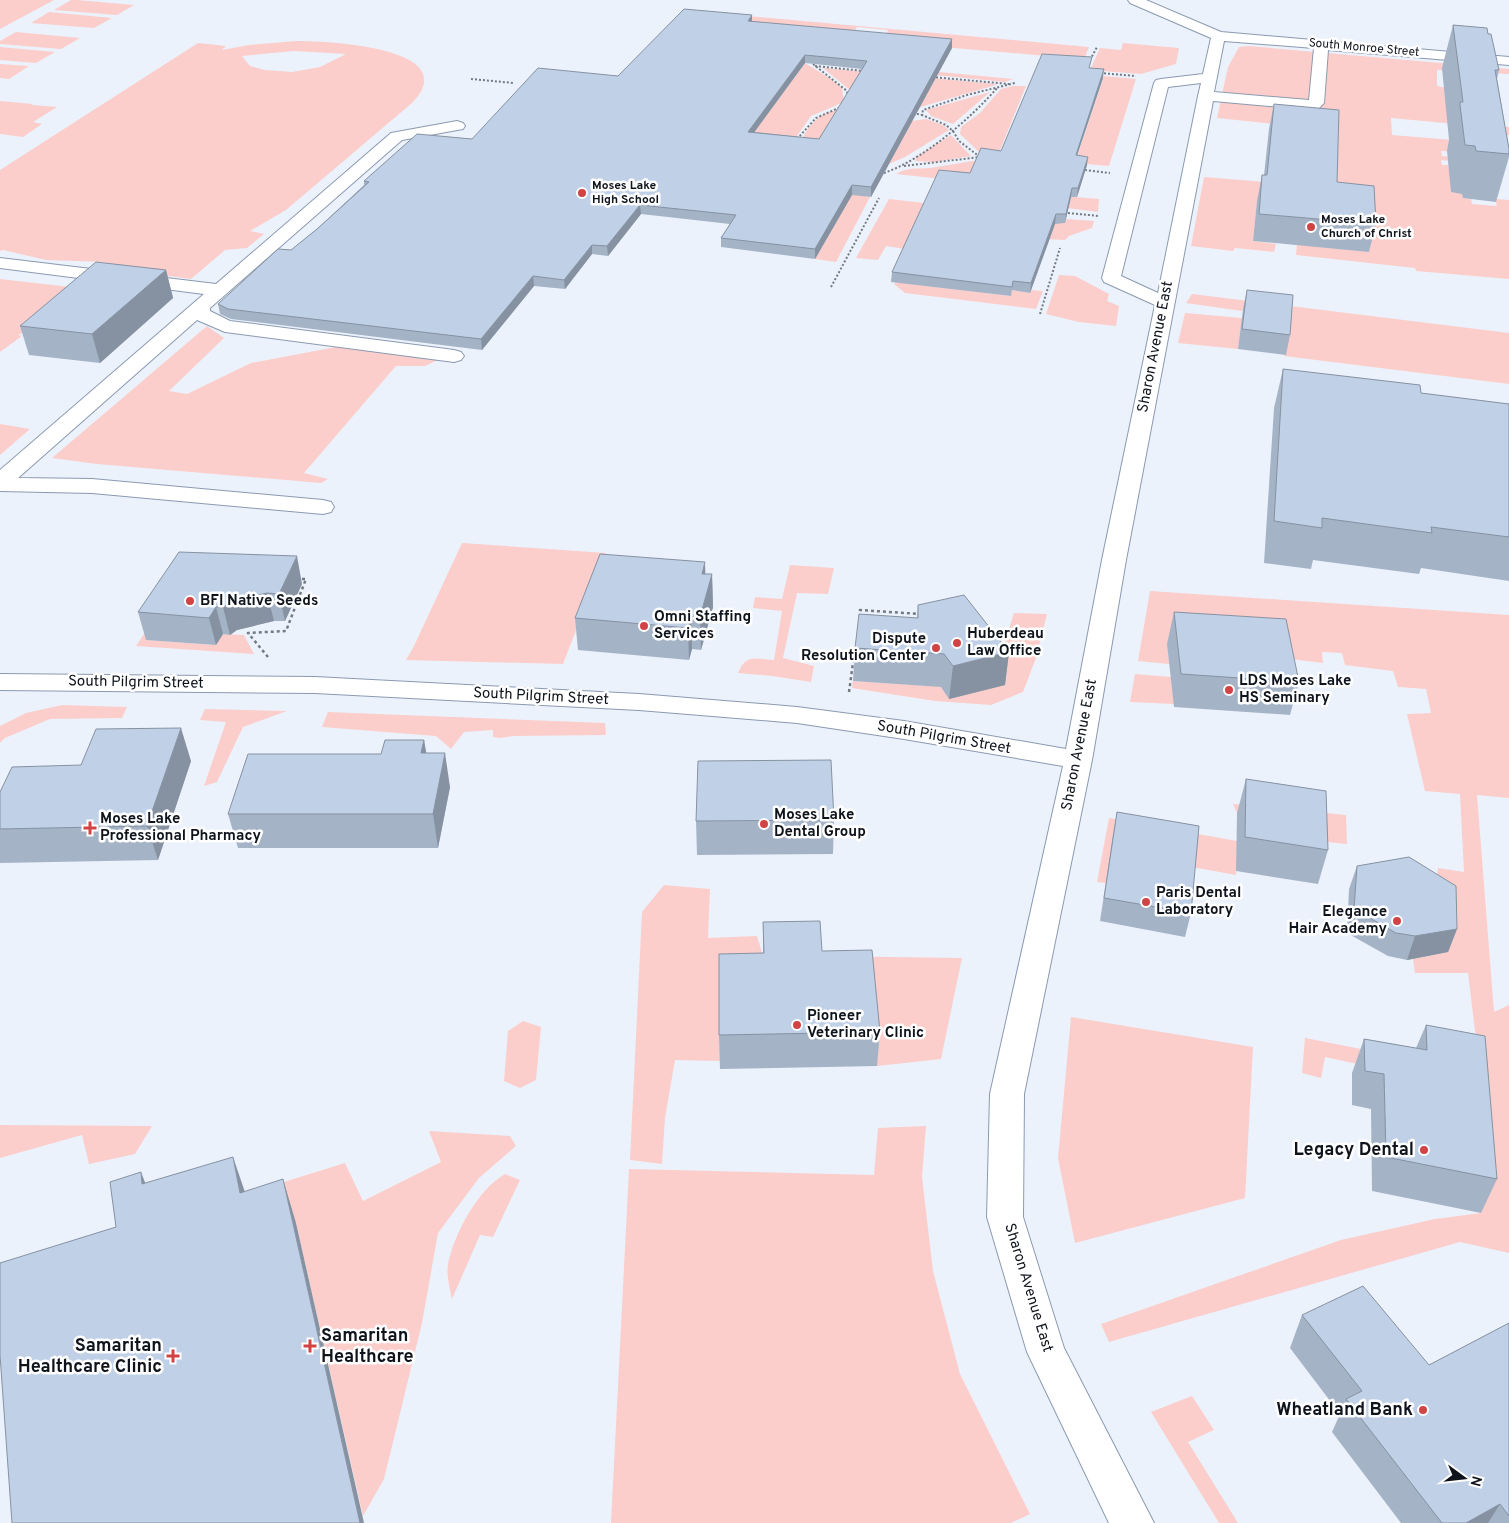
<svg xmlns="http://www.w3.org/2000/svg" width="1509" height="1523" font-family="Overpass,sans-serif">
	<rect width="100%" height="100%" fill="#ecf2fc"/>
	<g fill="#fbcecb" fill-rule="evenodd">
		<polygon points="0,0 54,0 0,29"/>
		<polygon points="71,0 77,0 134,5 117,15 54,10"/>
		<polygon points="49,12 112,18 94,28 31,23"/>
		<polygon points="737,15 1089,47 1082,65 1047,56 884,42 888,30 857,27 850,39 748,29"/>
		<polygon points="16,32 80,38 61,49 0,44 0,41"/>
		<path d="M297,41c29,0 169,6 115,62l-126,107 -36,21 14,3 -17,14 -22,2 -34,29 -90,-12 5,-5 -60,-2 -43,-10 -3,1v-81l198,-127 28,3 -4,4 27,-5zM294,51l52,3 -26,13 -28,5 -27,-2 -15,-4 -8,-10z"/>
		<polygon points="1123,43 1179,48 1176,64 1141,74 1090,70 1100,48 1121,50"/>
		<path d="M1248,46l261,23v5l-72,-4v16l14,3 -5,7v8c22,2 40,21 63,23v8l-7,1 -4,-8 -107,-10 1,17 110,9 7,2v9l-68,-4 1,5 8,1 1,4 -10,-1 1,5h6l1,4h8l6,29 8,1 1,5 25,2 -2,-7 14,1v79l-93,-8 -1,-3 -119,-13 1,-11 -40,-42 -4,39 23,3 -2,8 -39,-4 -2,3 -42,-5 13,-69 61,5 68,-52 -116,-12 11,-51 11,-20z"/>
		<polygon points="0,47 55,52 36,63 0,60"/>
		<polygon points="825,61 1013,79 1005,82 823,64"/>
		<polygon points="805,63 831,79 842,88 844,102 811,116 785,153 748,141"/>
		<polygon points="0,64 29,66 9,79 0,78"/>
		<polygon points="823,68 996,84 996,85 917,108 851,91"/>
		<polygon points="1104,76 1136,79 1109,166 1075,163"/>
		<polygon points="1013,86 1026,86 998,155 981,154 960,134 961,127 980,113 1001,89"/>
		<polygon points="990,92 953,124 931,116 926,110"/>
		<polygon points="0,101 33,104 32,105 57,107 33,122 42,124 23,137 0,134"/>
		<path d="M853,110l-51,64 -15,-6c11,-20 21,-52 46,-57 6,-2 14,-1 20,-1z"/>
		<polygon points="926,119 943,125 949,130 905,157 889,164 912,121"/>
		<polygon points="951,135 971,156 934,162 915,161 916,157"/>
		<path d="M973,161h6l-9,21 -74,-8c11,-7 21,-5 34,-6 14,-2 29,-5 43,-7z"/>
		<polygon points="852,194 870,197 836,262 815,259"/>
		<polygon points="1063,196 1099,199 1098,212 1059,207"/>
		<polygon points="889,199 933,204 911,250 886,246 878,260 856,258"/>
		<polygon points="1066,219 1094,221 1092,228 1069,236 1065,240 1042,239 1051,223 1065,223"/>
		<polygon points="1059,275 1075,276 1109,294 1107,301 1119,306 1116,326 1079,322 1046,314"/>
		<polygon points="0,279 88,289 41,323 18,335 22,336 0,352"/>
		<polygon points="896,282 1010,296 1012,290 1030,293 1031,290 1043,291 1036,309 905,293 894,284"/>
		<polygon points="1192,294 1509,333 1509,384 1284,356 1288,314 1243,309 1242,311 1186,303"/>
		<polygon points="1185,313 1242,318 1238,349 1178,343"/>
		<polygon points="207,326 224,338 169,391 187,394 251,363 336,347 440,359 425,366 396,366 304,473 328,479 321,483 97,464 52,458"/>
		<polygon points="0,424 30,429 0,455"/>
		<polygon points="462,543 606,553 563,664 406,660 414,646"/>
		<path d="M790,565l44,3 -6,26 -31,-1 -14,65 31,8 -3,16 -39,-6 -34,-3c8,-20 18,-14 36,-13l8,-49 -29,-3 2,-11 27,2z"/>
		<polygon points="1150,591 1509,615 1509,798 1477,795 1494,1012 1509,1005 1509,1253 1460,1242 1109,1342 1101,1324 1341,1240 1435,1219 1481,1213 1480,1072 1468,973 1415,973 1413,959 1448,952 1436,882 1438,868 1464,872 1460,794 1425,791 1407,714 1431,713 1426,689 1398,687 1393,671 1345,665 1342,653 1322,652 1323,663 1168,644 1169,664 1138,661"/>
		<polygon points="1014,613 1047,614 1036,658 1023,692 991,705 935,701 852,688 853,681 931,686 995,672"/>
		<polygon points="152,622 147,640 216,645 223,634 244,635 254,654 136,646"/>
		<polygon points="1135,674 1171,677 1174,704 1130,702"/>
		<polygon points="62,705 127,707 122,718 50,719 5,738 0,743 0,726 26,713"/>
		<polygon points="205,709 287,711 243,727 217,782 204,786 226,722 200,720"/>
		<polygon points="328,712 605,723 606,735 513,736 501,738 493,737 493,730 464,732 451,749 436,736 322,727"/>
		<polygon points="1233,804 1346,815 1347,844 1317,841 1237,813"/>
		<polygon points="1109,818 1237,841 1236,875 1192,867 1106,883 1097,882"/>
		<polygon points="664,885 710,889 708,938 757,936 763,956 720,1061 675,1060 665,1118 662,1164 630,1160 642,912"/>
		<polygon points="819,956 962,958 941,1059 877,1066 870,984"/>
		<polygon points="1071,1017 1253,1047 1245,1198 1075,1243 1058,1158"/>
		<polygon points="523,1021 541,1027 536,1080 520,1088 504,1081 508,1031"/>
		<polygon points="1305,1038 1412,1059 1413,1076 1325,1057 1321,1078 1302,1073"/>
		<polygon points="0,1125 152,1126 135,1154 89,1164 82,1135 0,1158"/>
		<polygon points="926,1126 922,1177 933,1271 960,1374 1030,1514 1011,1523 611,1523 629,1169 874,1175 878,1128"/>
		<polygon points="429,1131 510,1136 516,1146 479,1178 438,1233 422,1323 384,1479 363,1516 296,1223 258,1190 345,1163 363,1201 441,1162"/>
		<path d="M505,1174l15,6 -27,57 -13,-2 -28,64c-2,-10 -6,-25 -4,-35 6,-30 30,-75 57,-90z"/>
		<polygon points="1192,1396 1214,1430 1188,1442 1238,1523 1219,1523 1151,1412"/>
	</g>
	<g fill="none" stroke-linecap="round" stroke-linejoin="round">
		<g stroke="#8b9ab0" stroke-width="2">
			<g id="minor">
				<path d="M1128,0h18l75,32 288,25v8l-181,-15 -4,53 -5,5 -5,2 -101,-9 -87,459 -34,200 -68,334 -1,123 41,131 90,175h-45l-82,-171 -40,-135 3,-123 73,-328 -159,-27 -107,-16 -158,-13 -324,-17 -315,-3v-16l315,3 324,17 158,13 107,14 162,28 36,-189 53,-255 -51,-23 -2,-4 52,-195 2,-3 5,-1 42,-5 8,-36 -81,-35zM1224,41l90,7 -5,52 -95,-8zM1201,83l-3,13 -40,197 -37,-17 47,-189z"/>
				<polygon points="457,121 463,123 465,126 463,129 402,140 210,308 210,311 230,321 454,350 461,352 464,356 461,360 454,362 225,332 197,320 18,478 92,479 323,500 331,502 334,507 331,512 323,514 92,493 0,491 0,470 204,294 0,268 0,258 216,284 391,133"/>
			</g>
		</g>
		<g stroke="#747a83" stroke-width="2" stroke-dasharray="2 2" stroke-linecap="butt">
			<polyline points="1090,60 1097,47"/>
			<polyline points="813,64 847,91 848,97"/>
			<polyline points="815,66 864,71"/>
			<polyline points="1100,73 1136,76"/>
			<polyline points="932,77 1009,84"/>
			<polyline points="471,79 514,83"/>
			<polyline points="913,113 922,115"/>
			<polyline points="797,139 816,118 843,106"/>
			<polyline points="980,157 959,141 953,131 946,125 922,115 923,110 967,95 1015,83"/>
			<polyline points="904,166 980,157"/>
			<polyline points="1085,170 1110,173"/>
			<path d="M884,173c40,-14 86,-54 114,-86"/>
			<polyline points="1068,213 1099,216"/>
			<polyline points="831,287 879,198"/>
			<polyline points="1040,314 1060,248"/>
		</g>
		<g stroke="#747a83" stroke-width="2.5" stroke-dasharray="3 3" stroke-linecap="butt">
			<polyline points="860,617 860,610 920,614"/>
			<polyline points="268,657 248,633 286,631 306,579 299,579"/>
			<polyline points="849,692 855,648"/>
		</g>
		<use href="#minor" fill="#fff" fill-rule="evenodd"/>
	</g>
	<g fill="#a5b3c7" fill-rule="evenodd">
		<path d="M752,15v7l200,17v9l-81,149 -19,-2 -37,64 -94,-12v-9l9,-14 -89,-10 -33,42 -16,-2 -27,35 -31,-3 -52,64 -251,-31 -11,-5 -2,-10 73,-54 26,-21 47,-44v-4l108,-42 146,-63zM805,63l57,6 -43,70 -65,-7z"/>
		<polygon points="1453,25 1488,34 1499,70 1497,79 1509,149 1509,157 1496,202 1463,198 1462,194 1451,192 1447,151 1449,140 1442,68"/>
		<polygon points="1090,68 1103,78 1077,156 1087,165 1077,197 1071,197 1065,223 1055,224 1030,293 1012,290 1011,296 891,282 892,272 1001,151"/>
		<polygon points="1274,104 1337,182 1376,224 1369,252 1253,241 1257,201 1262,175 1264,175 1269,129"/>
		<polygon points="166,270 173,298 100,363 29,355 20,326"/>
		<polygon points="1247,290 1290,335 1286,355 1238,349 1243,309"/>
		<polygon points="1283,369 1421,393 1509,404 1509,581 1421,568 1419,574 1313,560 1311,569 1264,563 1274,408"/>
		<polygon points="706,574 712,574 713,607 701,650 692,649 689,660 578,650 575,618"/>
		<polygon points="302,584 285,621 274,621 237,630 230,635 223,634 216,645 146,640 138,612"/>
		<polygon points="918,605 1009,652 1005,685 949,699 941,687 853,681 855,648 917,618"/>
		<polygon points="1174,612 1299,682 1290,715 1174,707 1167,644"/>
		<polygon points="424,740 426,753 450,787 438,848 238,848 228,814 381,754"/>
		<polygon points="191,761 158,860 0,863 0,792 81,765"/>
		<polygon points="1246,779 1328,850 1318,884 1236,871 1237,813"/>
		<polygon points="1117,812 1191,913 1185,937 1100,921 1113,835"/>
		<polygon points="834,820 833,854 697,855 696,821"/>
		<polygon points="1357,866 1457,929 1448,952 1407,960 1388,956 1347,933 1349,889"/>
		<polygon points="763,922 822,951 880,1032 877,1066 720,1069 719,1035 763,954"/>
		<polygon points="1426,1025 1497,1179 1481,1213 1372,1191 1371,1109 1352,1105 1352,1073 1364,1039 1416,1048"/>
		<polygon points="1302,1315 1429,1365 1509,1323 1509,1523 1401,1523 1332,1432 1340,1414 1290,1348"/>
	</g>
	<g fill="#8692a2">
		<polygon points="752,15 752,23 748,21"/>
		<polygon points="952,39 952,48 871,197 871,187"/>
		<polygon points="805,55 805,63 748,141 748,132"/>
		<polygon points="1104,69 1103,78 1074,164 1076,155"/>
		<polygon points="1088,157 1087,165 1077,197 1078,188"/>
		<polygon points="852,185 852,195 815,259 815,249"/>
		<polygon points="1072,188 1071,197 1065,223 1066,214"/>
		<polygon points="640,205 641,214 608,256 607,246"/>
		<polygon points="1056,214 1055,224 1030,293 1031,283"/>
		<polygon points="592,245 592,254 565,289 564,280"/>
		<polygon points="166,270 173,298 100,363 92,334"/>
		<polygon points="533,276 534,286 482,350 481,339"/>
		<polygon points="297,556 302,584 285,621 279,594"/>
		<polygon points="705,562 706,595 702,574"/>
		<polygon points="712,574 713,607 701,650 700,617"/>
		<polygon points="267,593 274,621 237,630 230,635 223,607 230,602"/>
		<polygon points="216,607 223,634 216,645 209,618"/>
		<polygon points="691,616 692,649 689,660 688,628"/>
		<polygon points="1009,652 1005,685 949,699 953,666"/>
		<polygon points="181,728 191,761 158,860 147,826"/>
		<polygon points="424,740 430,774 421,753"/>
		<polygon points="445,753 450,787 438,848 433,814"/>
		<polygon points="1457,929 1448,952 1407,960 1415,936"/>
		<polygon points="233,1157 248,1201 240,1193"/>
		<polygon points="141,1172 158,1216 142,1184"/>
		<polygon points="283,1179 296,1223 364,1523 360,1523"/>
		<polygon points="1500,1504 1488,1523 1466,1523"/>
	</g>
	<g fill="#c0d0e7" stroke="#8692a2" fill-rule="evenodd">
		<path d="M684,9l68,6 -4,6 204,18 -81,148 -19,-2 -37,64 -94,-11 15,-23 -96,-10 -33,41 -15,-1 -28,35 -31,-4 -52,63 -253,-30 -10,-5 60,-55 13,1 26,-21 52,-47 -5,-1 53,-47 55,5 66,-71 80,8zM805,55l62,6 -48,78 -71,-7z"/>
		<polygon points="1453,25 1487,28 1488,34 1491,34 1499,70 1495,70 1509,149 1509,154 1476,151 1475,146 1465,145 1460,105 1460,102 1463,102"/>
		<polygon points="1042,54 1092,57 1089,68 1104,69 1076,155 1088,157 1078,188 1072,188 1066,214 1056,214 1031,283 1013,281 1012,287 892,272 939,170 970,173 981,148 1001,151"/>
		<polygon points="1274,104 1339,110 1337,182 1374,186 1376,224 1259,214 1262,175 1267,175"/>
		<polygon points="96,262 166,270 92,334 20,326"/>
		<polygon points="1247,290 1293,295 1290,335 1242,329"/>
		<polygon points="1283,369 1420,385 1421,393 1509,404 1509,537 1431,527 1432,533 1322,518 1322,528 1274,521"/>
		<polygon points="179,552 297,556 279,594 267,593 230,602 223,607 216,607 209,618 138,612"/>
		<polygon points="600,554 705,562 702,574 712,574 700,617 691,616 688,628 575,618"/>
		<polygon points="964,595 1009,652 953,666 944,654 855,648 859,614 918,618 918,605"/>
		<polygon points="1174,612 1286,619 1299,682 1181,674"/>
		<polygon points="181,728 147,826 0,829 0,792 12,767 81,765 96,729"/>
		<polygon points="385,740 424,740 421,753 445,753 433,814 228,814 248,754 381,754"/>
		<polygon points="831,760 834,820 696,821 698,761"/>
		<polygon points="1246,779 1326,791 1328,850 1245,837"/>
		<polygon points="1117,812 1199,826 1191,913 1104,898"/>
		<polygon points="1409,857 1456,886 1457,929 1415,936 1396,933 1354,909 1357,866"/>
		<polygon points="820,921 822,951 872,950 880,1032 719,1035 719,954 764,953 763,922"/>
		<polygon points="1426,1025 1485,1036 1497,1179 1386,1157 1384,1074 1365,1071 1364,1039 1427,1050"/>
		<polygon points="233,1157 240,1193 283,1179 360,1523 12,1523 0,1355 0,1263 116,1227 110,1182 141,1172 142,1184"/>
		<polygon points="1363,1286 1429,1365 1509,1323 1509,1516 1500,1504 1466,1523 1442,1523 1346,1399 1362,1391 1302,1315"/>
	</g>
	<g fill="#d24345" stroke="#fff" stroke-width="2">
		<circle cx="582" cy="193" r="5"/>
		<circle cx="1311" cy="227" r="5"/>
		<circle cx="190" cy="601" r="5"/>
		<circle cx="644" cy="626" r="5"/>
		<circle cx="957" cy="643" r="5"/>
		<circle cx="936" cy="648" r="5"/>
		<circle cx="1229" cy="690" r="5"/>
		<circle cx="764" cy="824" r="5"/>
		<path d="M87.5 820.5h5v5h5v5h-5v5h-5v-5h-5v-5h5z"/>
		<circle cx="1146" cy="902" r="5"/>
		<circle cx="1397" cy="921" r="5"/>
		<circle cx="797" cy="1025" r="5"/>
		<circle cx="1424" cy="1150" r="5"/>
		<path d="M307.5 1338.5h5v5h5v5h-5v5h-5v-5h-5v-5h5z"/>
		<path d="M170.5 1348.5h5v5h5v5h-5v5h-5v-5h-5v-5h5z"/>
		<circle cx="1423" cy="1410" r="5"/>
	</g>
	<g text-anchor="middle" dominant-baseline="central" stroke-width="5" stroke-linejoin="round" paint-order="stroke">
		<g font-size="12" fill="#0f141c" stroke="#fff">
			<text transform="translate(1364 48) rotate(5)">South Monroe Street</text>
		</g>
		<g font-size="12" font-weight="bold" fill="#0f141c" stroke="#fff" text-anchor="start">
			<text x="592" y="186">Moses Lake<tspan x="592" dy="14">High School</tspan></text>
			<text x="1321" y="220">Moses Lake<tspan x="1321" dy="14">Church of Christ</tspan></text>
		</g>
		<g font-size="15" fill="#0f141c" stroke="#fff">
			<text transform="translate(1156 347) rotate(-79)">Sharon Avenue East</text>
			<text transform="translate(136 683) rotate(1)">South Pilgrim Street</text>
			<text transform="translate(541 697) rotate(3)">South Pilgrim Street</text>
			<text transform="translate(944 738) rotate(10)">South Pilgrim Street</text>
			<text transform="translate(1080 745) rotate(-79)">Sharon Avenue East</text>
			<text transform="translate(1028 1288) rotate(73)">Sharon Avenue East</text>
		</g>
		<g font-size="15" font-weight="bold" fill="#0f141c" stroke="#fff" text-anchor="start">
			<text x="200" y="601">BFI Native Seeds</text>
			<text x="654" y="617">Omni Staffing<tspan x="654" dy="17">Services</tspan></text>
			<text x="967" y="634">Huberdeau<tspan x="967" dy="17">Law Office</tspan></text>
			<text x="926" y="639" text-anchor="end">Dispute<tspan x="926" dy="17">Resolution Center</tspan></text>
			<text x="1239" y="681">LDS Moses Lake<tspan x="1239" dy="17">HS Seminary</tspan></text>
			<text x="774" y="815">Moses Lake<tspan x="774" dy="17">Dental Group</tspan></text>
			<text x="100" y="819">Moses Lake<tspan x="100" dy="17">Professional Pharmacy</tspan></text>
			<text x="1156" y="893">Paris Dental<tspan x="1156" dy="17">Laboratory</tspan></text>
			<text x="1387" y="912" text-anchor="end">Elegance<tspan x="1387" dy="17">Hair Academy</tspan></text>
			<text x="807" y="1016">Pioneer<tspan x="807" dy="17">Veterinary Clinic</tspan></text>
		</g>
		<g font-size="18" font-weight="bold" fill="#0f141c" stroke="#fff" text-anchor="end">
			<text x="1414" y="1150">Legacy Dental</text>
			<text x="321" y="1336" text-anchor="start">Samaritan<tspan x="321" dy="21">Healthcare</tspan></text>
			<text x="162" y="1346">Samaritan<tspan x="162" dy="21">Healthcare Clinic</tspan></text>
			<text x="1413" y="1410">Wheatland Bank</text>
		</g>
	</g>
	<g transform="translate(1464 1478) rotate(105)" stroke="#ffffff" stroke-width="4" paint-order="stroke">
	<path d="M0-4L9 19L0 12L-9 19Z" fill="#0f141c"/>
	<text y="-8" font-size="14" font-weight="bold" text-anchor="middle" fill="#0f141c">N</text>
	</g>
</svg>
